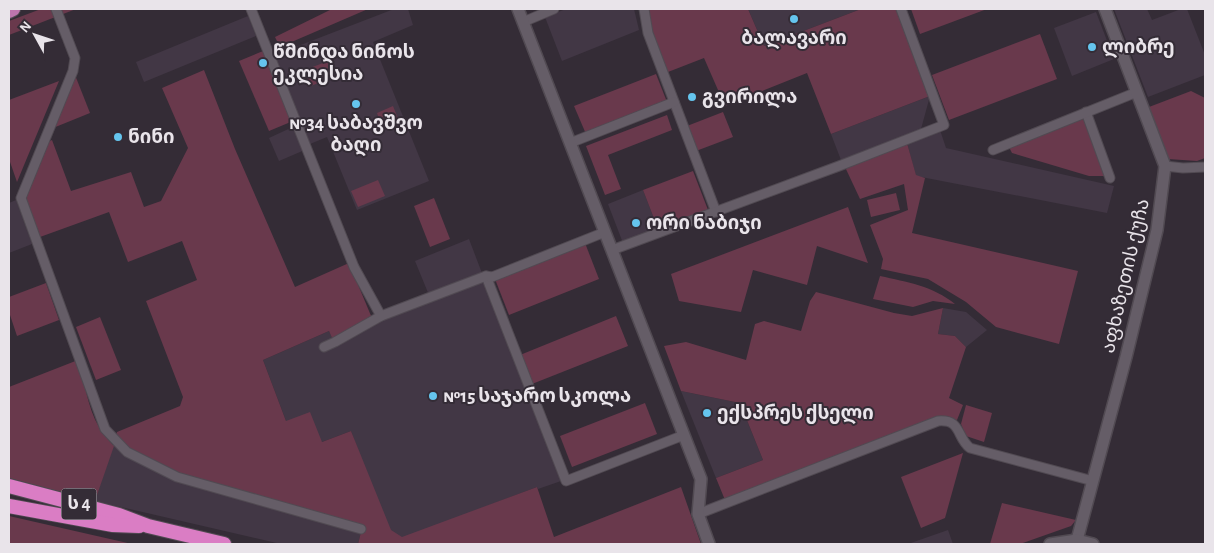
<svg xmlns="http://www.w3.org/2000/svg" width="1214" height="553" font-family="'Alegreya Sans','Noto Sans Georgian',sans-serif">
	<rect width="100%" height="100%" fill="#342c36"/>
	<g fill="#423745">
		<polygon points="394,9 408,9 413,25 373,42 429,181 357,210 327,137 310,144 272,56"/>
		<polygon points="566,9 634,9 639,30 562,61 545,17"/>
		<polygon points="748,9 861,9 764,46"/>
		<polygon points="1114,9 1147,9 1152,20 1181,9 1187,9 1205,55 1205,75 1148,97"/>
		<polygon points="1096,12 1114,59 1072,76 1054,28"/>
		<polygon points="248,16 256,36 144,82 136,62"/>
		<polygon points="930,96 921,129 841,160 831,134"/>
		<polygon points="297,125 307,149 279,161 269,138"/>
		<polygon points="940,130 946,148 1114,186 1107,213 916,176 907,143"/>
		<polygon points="643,190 658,229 623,243 608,204"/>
		<polygon points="16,200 32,244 9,253 9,203"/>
		<polygon points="469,239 561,481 538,489 537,487 398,540 388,533 351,431 322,442 286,421 263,360 329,331 333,339 431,300 415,261"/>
		<polygon points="943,308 966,312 987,330 966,347 955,336 938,334"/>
		<polygon points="681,391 740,403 763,460 716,478"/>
		<polygon points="113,446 177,480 361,532 358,544 281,544 95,501"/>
		<polygon points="948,530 953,544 908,544"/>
	</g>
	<g fill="#69394c">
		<polygon points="41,9 76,9 9,35 9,21"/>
		<polygon points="332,9 368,9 280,47 275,37"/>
		<polygon points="647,9 748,9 764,46 861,9 897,9 930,96 831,134 807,73 725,106 704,58 668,72 651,31"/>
		<polygon points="911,9 987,9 920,34"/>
		<polygon points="1040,34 1057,79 949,120 932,75"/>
		<polygon points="263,51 293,121 269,131 239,61"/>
		<polygon points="331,60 337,76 308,87 302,71"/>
		<path d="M204,70l31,79 60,138 54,-24 25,60 -41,17 -4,-9 -66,29 23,61 24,-9 12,30 29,-11 40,99 11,7 135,-50 17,50 127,-50 20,57h-343l3,-12 -184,-52 -63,-34 -19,55 -86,-23v-91l69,-27c7,21 9,47 21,67 3,6 9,12 14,18l4,-13 63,-26 3,-9 -37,-96 51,-21 -15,-39 -54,21 -19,-50 -69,25 -15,-42 19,-51 8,-4 19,51 60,-19 13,35 17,-6 27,-53 -26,-60z"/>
		<polygon points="656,74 667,102 586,134 574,106"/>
		<polygon points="75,75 90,113 53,128"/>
		<polygon points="59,81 17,182 9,159 9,100"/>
		<polygon points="1191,91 1205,98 1205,158 1197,161 1168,159 1149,107"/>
		<polygon points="393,106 399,121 382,127 377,113"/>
		<polygon points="723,112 733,137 696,151 687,126"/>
		<polygon points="667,115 672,130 608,155 621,189 605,195 586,146"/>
		<polygon points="1083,117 1106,176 1089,176 1012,153 1009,147"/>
		<polygon points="907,143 916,175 925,178 912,233 1078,271 1059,344 996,327 966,302 928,279 881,269 883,259 870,225 908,210 904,184 860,199 845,167"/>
		<polygon points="693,171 708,210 658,229 643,190"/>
		<polygon points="378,180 385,196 358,207 351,191"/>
		<polygon points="896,193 900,210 871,217 867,200"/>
		<polygon points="434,198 450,239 430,247 414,206"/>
		<polygon points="848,207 868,263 817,246 807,285 753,270 741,312 679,301 671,274"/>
		<polygon points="585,243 599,279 509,315 495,279"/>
		<path d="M880,276c27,6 53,10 75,28l-22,-3 -20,6 -40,-8z"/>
		<polygon points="46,283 59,320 17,336 9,312 9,297"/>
		<polygon points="816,292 894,313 912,316 943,308 938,334 955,336 966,347 949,398 963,405 957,420 939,417 725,500 716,478 763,460 740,403 681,391 664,346 686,342 746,360 755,324 764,321 801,331 810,301"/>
		<polygon points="616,316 628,346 532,384 520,355"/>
		<polygon points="100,317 121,370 96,380 76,327"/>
		<polygon points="645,403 657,434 572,467 560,436"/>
		<polygon points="966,405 992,413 984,442 966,436 961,424"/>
		<polygon points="963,453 945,518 921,528 901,477"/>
		<polygon points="1002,503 1076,520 1071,526 1020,544 990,544"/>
		<polygon points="9,516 132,544 9,544"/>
	</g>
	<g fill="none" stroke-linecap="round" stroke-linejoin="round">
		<g stroke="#514a52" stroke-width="11">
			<g id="minor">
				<polyline points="56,9 75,58 73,71 21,198 105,429 127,452 177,477 361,529"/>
				<polyline points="251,9 354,267 381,316"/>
				<polyline points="644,9 648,33 716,212"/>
				<polyline points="523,22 554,9"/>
				<polyline points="1086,112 1110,178"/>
				<polyline points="570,143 674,102"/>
				<polyline points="993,150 1137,92"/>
				<polyline points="1165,166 1183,168 1205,167"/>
				<polyline points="612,250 839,166 944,125 901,9"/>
				<polyline points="486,276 566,481 684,435"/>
				<polyline points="324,347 335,342 381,316 486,276 492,277 605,232"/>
				<path d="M698,514l240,-93c24,-2 18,16 32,27l123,33"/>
			</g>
		</g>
		<g stroke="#514a52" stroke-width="14">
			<g id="tertiary">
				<polyline points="518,9 701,479 698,514 709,544"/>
				<polyline points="1077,540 1126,357 1157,230 1165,166 1105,9"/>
				<polyline points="1050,544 1077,540 1093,544"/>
			</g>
		</g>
		<g stroke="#514a52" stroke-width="16">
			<polyline id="primary" points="9,11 13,9"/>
		</g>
		<g stroke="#514a52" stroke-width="16">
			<g id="trunk">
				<polyline points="9,486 119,515 148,526 224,544"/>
				<polyline points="9,506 113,525 139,526"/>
			</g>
		</g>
		<use href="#minor" stroke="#655d67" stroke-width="9"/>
		<use href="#tertiary" stroke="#655d67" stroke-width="11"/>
		<use href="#primary" stroke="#bd75ad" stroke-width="14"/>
		<use href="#trunk" stroke="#da7dc4" stroke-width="14"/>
	</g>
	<g fill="#65c5ee" stroke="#342c36" stroke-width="2">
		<circle cx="794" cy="19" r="5"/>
		<circle cx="1092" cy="47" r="5"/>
		<circle cx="263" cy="63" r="5"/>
		<circle cx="692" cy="97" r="5"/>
		<circle cx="356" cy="104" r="5"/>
		<circle cx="118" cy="137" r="5"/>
		<circle cx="636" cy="223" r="5"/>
		<circle cx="433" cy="396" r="5"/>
		<circle cx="707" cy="413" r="5"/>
	</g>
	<g text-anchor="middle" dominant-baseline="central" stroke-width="4" stroke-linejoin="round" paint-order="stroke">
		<rect fill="#342c36" stroke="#b3adb4" stroke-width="1" x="61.5" y="488.5" width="35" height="31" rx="4"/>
		<g font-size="18" font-weight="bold" fill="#e9e4ea">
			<text x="79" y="504">ს 4</text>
		</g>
		<g font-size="19" font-weight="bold" fill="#e9e4ea" stroke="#342c36" text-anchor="start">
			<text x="794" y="38" text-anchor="middle">ბალავარი</text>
			<text x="1102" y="47">ლიბრე</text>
			<text x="273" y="52">წმინდა ნინოს<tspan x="273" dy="22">ეკლესია</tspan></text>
			<text x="702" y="97">გვირილა</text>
			<text x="356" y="123" text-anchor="middle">№34 საბავშვო<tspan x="356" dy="22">ბაღი</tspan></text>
			<text x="128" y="137">ნინი</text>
			<text x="646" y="223">ორი ნაბიჯი</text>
			<text x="443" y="396">№15 საჯარო სკოლა</text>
			<text x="717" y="413">ექსპრეს ქსელი</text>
		</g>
		<g font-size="19" fill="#e9e4ea" stroke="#342c36">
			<text transform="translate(1126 276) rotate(-77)">აფხაზეთის ქუჩა</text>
		</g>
	</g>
	<rect width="1214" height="553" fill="none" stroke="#e9e4ea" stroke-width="20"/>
	<g transform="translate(35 35) rotate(310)" stroke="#342c36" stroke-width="4" paint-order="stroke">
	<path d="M0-4L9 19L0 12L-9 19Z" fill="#e9e4ea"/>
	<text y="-8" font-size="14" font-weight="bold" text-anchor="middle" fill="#e9e4ea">N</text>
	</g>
</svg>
